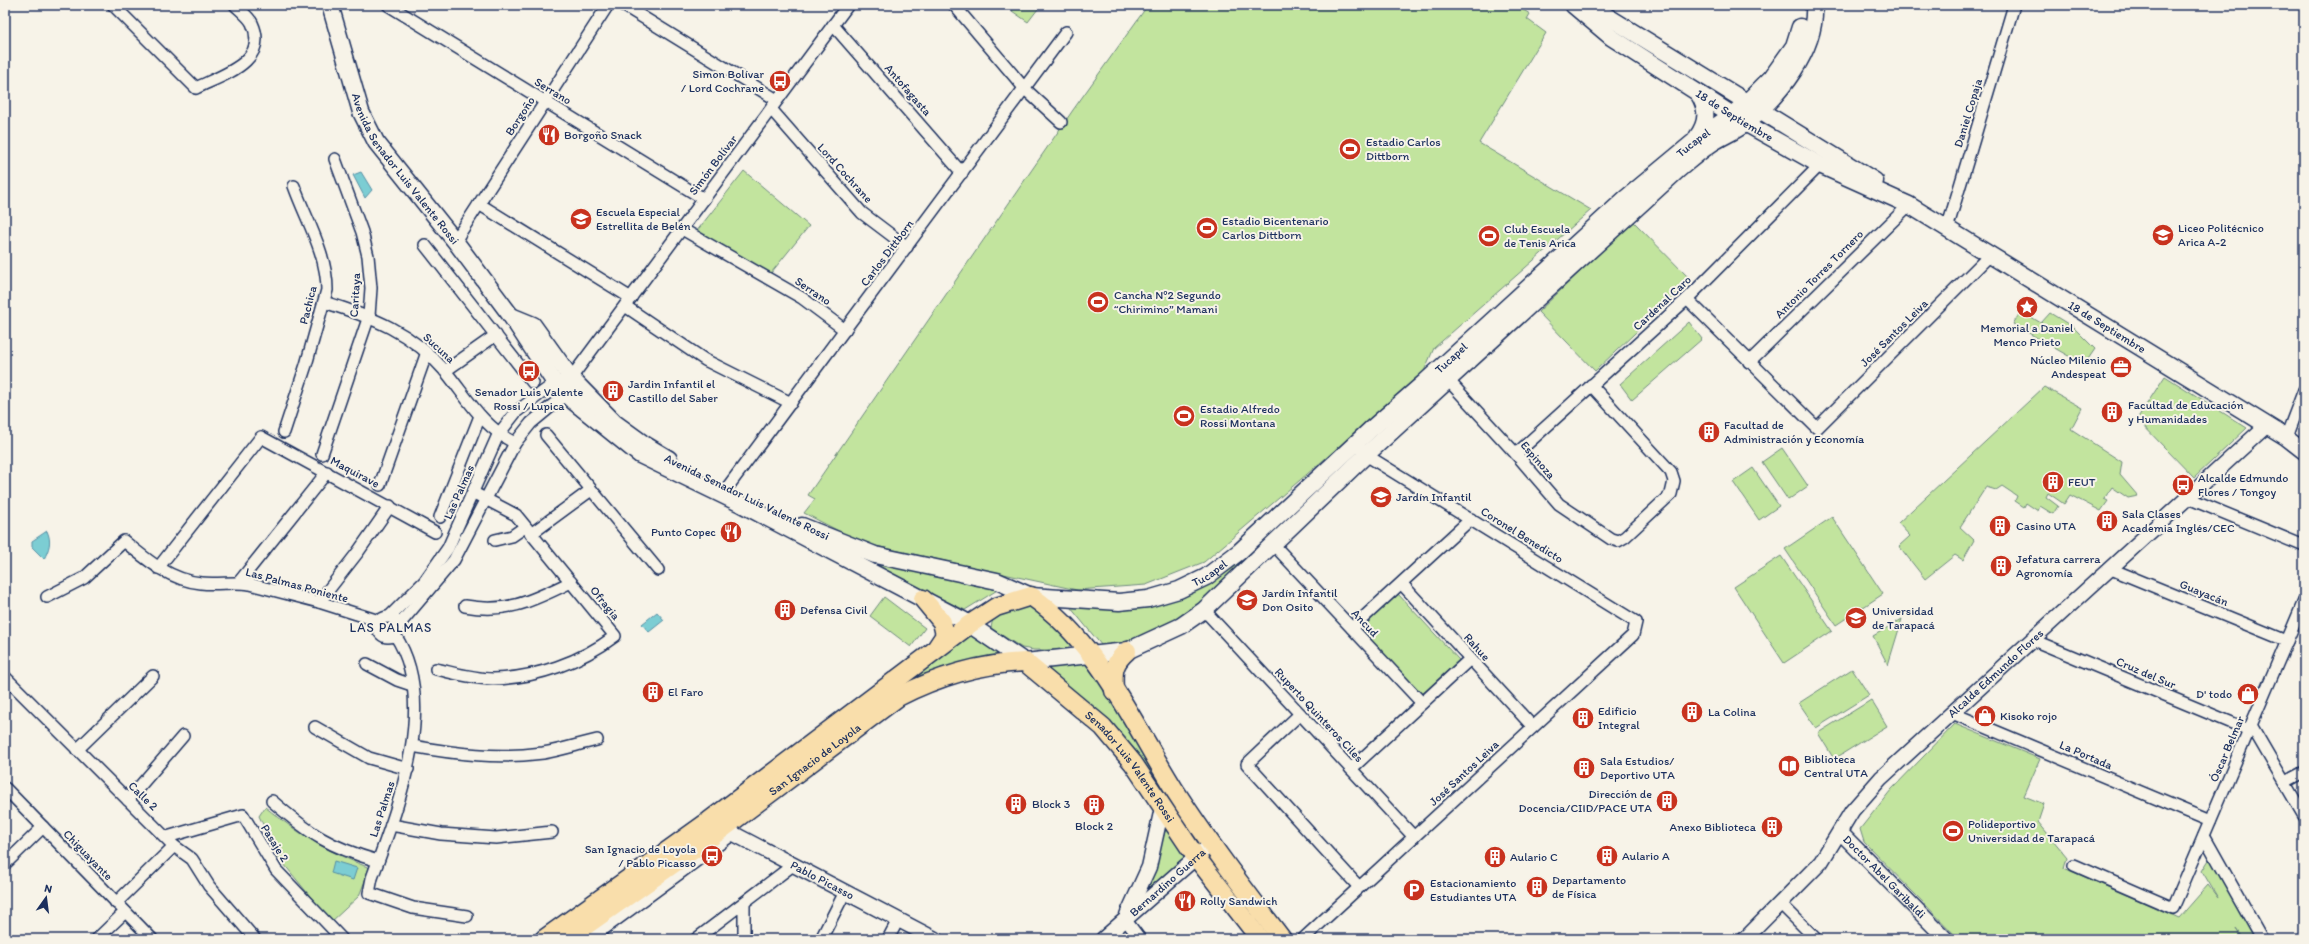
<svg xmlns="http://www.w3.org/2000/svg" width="2309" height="944" font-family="Itim,sans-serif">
	<rect width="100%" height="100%" fill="#f7f3e8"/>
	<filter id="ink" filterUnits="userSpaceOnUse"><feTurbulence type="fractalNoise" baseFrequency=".025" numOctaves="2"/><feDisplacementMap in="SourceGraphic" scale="8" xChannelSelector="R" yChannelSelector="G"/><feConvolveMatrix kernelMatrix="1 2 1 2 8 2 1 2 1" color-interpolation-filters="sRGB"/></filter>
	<g filter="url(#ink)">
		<g fill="#c2e49e" stroke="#6e8a7e">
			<polygon points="1017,5 1041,5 1028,22 1012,11"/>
			<polygon points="1148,5 1515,5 1530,14 1527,19 1546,33 1479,143 1591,210 1434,348 1422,376 1204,562 1146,585 1077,590 862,543 804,513 815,499 808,495 1073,110"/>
			<polygon points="744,171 809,226 771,273 696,232"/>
			<polygon points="1633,221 1691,280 1595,371 1538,312"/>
			<polygon points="2021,311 2041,323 2050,313 2073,327 2095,349 2084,365 2013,324"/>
			<polygon points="1689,322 1702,339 1632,400 1620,384"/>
			<polygon points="2165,376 2247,428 2194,478 2137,419"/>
			<polygon points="2044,387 2082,408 2071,429 2122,462 2120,475 2138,496 2128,498 2112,487 2104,499 2108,501 2101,511 2070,495 2064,504 2048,493 2046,497 2058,506 2053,514 2040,506 2038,511 2026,503 2024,507 2015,501 2017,496 2002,486 1996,490 1986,487 1960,527 1974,540 1963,560 1955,555 1925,579 1899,546 1910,536 1898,523"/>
			<polygon points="1782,448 1808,486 1788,500 1762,462"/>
			<polygon points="1351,462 1187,615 1122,645 1102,646 1066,602 1164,602 1214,581 1326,479"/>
			<polygon points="1753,468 1779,506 1759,520 1733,482"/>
			<polygon points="1832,517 1883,594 1836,625 1785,549"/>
			<polygon points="860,556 999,589 965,610 858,559"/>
			<polygon points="1781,556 1832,631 1784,663 1734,587"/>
			<polygon points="1398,594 1459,660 1421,695 1360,629"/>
			<polygon points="884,597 925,628 911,647 870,616"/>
			<polygon points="1022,605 1042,610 1071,644 1066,650 1034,650 1022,648 991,628 993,618"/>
			<polygon points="1902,619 1888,665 1873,636"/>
			<polygon points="972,632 1006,655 941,668 909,684 909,680"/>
			<polygon points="1085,661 1099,677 1198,840 1196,842 1066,685 1045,666"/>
			<polygon points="1852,669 1869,695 1816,728 1799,703"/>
			<polygon points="1871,700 1887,726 1834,759 1818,733"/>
			<polygon points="1955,724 2040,759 2024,796 2044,804 2038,822 2067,857 2064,868 2179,918 2208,885 2218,898 2202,871 2212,855 2258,939 2243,939 2236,929 2242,939 1959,939 1864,842 1860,829 1891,790"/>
			<path d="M265,807c37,29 61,44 105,61l-11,28 -28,26 -52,-64 -20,-42z"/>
			<polygon points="1167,825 1186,853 1184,861 1142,899 1152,874"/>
		</g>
		<g fill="#7ccdd3" stroke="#558ea4">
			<polygon points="361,172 372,190 365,198 353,175"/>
			<path d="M47,531c5,11 2,18 -3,28l-12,-12v-6z"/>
			<polygon points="657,612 664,620 649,632 642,624"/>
			<polygon points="334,861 357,868 353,880 331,873"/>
		</g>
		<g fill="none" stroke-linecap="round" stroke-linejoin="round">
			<g stroke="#1b2f5e" stroke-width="14">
				<g id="minor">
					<path d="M113,5l83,83c26,-13 74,-26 56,-65 -3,-6 -12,-13 -17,-18"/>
					<polyline points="388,5 704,199"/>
					<polyline points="623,5 777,100"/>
					<polyline points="954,5 1025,89 1061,122"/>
					<polyline points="833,25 962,173"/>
					<polyline points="771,109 862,213 907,247"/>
					<polyline points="479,204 631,298"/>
					<polyline points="682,229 802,298 845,330"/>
					<polyline points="1947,229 2014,5"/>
					<polyline points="455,241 608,5"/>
					<polyline points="425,245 533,383"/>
					<polyline points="1687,299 1817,428 1990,255"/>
					<path d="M324,302c48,15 88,30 122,70 22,27 37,55 69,71"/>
					<polyline points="625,306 705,360 791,403"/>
					<polyline points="1749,362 1909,205"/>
					<polyline points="445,371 496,335"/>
					<polyline points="1449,381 1516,454 1559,504 1611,539 1618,541 1625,537 1671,494 1674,481 1671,472 1591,385"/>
					<path d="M284,432l22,-67 21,-75c0,-37 -21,-70 -33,-104"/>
					<polyline points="546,435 658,570"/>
					<polyline points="2286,437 2304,390"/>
					<polyline points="322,454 369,316 371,288 368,256 362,232 335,159"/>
					<polyline points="1516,454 1687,299 1820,165"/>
					<polyline points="380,485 427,352"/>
					<polyline points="727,488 1066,32"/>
					<polyline points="2188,498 2304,546"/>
					<polyline points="440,517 480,416"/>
					<polyline points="531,534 591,490"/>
					<polyline points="495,540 512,536 525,527"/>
					<polyline points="1272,543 1422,703"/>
					<polyline points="158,568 261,437 435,532"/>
					<polyline points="2111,569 2287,641"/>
					<polyline points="239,582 327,472"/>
					<polyline points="1402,584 1533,727"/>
					<path d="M47,597l37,-19 40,-37c23,19 46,39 77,42 17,2 33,-2 49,1l69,18 60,19"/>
					<polyline points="319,602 358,552 390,506"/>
					<path d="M465,606c44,8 68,-6 106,-24"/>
					<polyline points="1204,610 1414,837"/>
					<circle cx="388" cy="627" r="10"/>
					<polyline points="389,617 424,582 448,548 498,435 516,412 555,383 562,381"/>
					<polyline points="398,626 454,560 515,443 531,423 566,394 571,378 848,5"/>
					<polyline points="1352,628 1471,519"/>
					<path d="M395,635c45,68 2,174 -23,243l-3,15 44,15 54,8"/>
					<polyline points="2033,640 2249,730"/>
					<polyline points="367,664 397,680 412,685"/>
					<path d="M436,669c18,4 38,10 57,10 43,-1 88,-17 122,-43l-99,-121 -42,-22"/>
					<polyline points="5,677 174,846 192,859 209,886 255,939"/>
					<polyline points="1952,713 2210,821"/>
					<polyline points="1300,714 1247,764 1359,887"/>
					<polyline points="2251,725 2304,816"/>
					<polyline points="315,727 369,758 408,769"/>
					<path d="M412,746c44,8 86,13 131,7 18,-3 36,-9 54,-13"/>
					<polyline points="77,750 153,676"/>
					<polyline points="1351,769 1470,659"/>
					<polyline points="2285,782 2304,772"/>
					<polyline points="5,788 152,939"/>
					<polyline points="128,800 183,736"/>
					<path d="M272,801c38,33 57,46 106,60"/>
					<polyline points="391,825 441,834 496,838 552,832"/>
					<polyline points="2204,836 2262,939"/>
					<polyline points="167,837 243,815 276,870 342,939"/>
					<polyline points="5,864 43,827"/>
					<polyline points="2074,865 2173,908 2304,601"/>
					<polyline points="116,903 174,846"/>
					<polyline points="744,904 744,939"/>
					<polyline points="1781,904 1816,939"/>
					<polyline points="1125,919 1140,939"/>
					<polyline points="97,939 125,912"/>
					<polyline points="590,939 733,834"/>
					<polyline points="696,939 793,865"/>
					<polyline points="821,939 845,892"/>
					<polyline points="888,939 898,920"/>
					<polyline points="1303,939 1633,635 1636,622 1366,455 1362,450"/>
				</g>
			</g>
			<g stroke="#1b2f5e" stroke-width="17">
				<g id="tertiary">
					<path id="s1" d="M715,824l220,115"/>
					<path id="s2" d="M1840,832l106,107"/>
					<polyline points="1127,915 1149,867 1162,808"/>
					<path id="s3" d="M1103,939l107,-94"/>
					<path id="s4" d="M1745,939l76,-77 31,-51 29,-33 385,-352"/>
				</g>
			</g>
			<g stroke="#1b2f5e" stroke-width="19">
				<g id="secondary">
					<path id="s5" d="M330,5l31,107 15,30 79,99 56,75 44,67 18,18 67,54 101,49 222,116 62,42 102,-11 54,-25 23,-16 162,-155 312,-285c11,-9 22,-19 34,-27 11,-7 24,-12 34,-20 33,-27 71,-73 68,-118"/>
					<path id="s6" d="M1573,5l38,32 134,86 75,42 89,40 377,232 18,14"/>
					<polyline points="1589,5 1875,181"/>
					<path d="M1697,137c11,-15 11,-28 1,-44"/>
					<polyline points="511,316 533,325 571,378 615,423 644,444 669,459"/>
					<path id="s7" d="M802,526l73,29 122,26 34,15 88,6 29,-3 31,-9 27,-13 33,-25 131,-122 55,-48 200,-183 71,-59 37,-26 15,-13 24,-24 22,-31 6,-19"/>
				</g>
			</g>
			<g stroke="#1b2f5e" stroke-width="21">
				<g id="primary">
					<polyline points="923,599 942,622 945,635 935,650"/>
					<path d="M1114,691c-1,-19 -2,-27 13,-40"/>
					<path d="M544,939l165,-118 261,-197 26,-17 35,-11c67,46 101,126 143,193 34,53 70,100 108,150"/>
					<path id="s8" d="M567,939l142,-100 189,-142c41,-21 81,-33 127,-35l78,65 30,36 63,94 64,82"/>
				</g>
			</g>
			<use href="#minor" stroke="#f7f3e8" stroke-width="11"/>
			<use href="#tertiary" stroke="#f7f3e8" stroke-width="14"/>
			<use href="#secondary" stroke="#f7f3e8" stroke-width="16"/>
			<use href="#primary" stroke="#f9deab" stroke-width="18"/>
		</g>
	</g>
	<defs>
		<g id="bus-disc" transform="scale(1.15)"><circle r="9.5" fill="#c8321e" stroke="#f7f3e8"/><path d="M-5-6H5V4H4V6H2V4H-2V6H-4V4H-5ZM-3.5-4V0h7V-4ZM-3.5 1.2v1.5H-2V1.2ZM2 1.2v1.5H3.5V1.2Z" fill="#fff"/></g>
		<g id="restaurant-disc" transform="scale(1.15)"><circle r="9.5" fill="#c8321e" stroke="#f7f3e8"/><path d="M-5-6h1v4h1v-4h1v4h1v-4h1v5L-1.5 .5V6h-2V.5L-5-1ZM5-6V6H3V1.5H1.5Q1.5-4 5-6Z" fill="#fff"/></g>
		<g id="stadium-disc" transform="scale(1.15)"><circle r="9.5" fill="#c8321e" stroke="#f7f3e8"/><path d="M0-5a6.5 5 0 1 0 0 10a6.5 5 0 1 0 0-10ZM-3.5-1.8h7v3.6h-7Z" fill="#fff"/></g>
		<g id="school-disc" transform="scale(1.15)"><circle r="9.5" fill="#c8321e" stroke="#f7f3e8"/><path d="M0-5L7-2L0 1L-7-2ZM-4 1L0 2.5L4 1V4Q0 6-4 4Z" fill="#fff"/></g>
		<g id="sight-disc" transform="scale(1.15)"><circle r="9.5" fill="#c8321e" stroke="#f7f3e8"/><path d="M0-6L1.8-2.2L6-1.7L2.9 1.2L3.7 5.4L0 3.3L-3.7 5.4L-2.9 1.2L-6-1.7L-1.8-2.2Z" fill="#fff"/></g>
		<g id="office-disc" transform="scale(1.15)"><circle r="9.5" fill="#c8321e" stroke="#f7f3e8"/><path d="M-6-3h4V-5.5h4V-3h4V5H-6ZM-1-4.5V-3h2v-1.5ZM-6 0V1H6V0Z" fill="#fff"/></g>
		<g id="building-disc" transform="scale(1.15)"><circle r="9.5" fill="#c8321e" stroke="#f7f3e8"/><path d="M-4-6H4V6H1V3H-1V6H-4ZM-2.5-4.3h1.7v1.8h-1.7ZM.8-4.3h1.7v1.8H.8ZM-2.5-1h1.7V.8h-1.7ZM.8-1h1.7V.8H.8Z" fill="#fff"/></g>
		<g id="university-disc" transform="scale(1.15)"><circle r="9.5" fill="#c8321e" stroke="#f7f3e8"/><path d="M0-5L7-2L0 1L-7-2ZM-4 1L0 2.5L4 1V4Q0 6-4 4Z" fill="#fff"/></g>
		<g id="shop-disc" transform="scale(1.15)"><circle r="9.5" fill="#c8321e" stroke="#f7f3e8"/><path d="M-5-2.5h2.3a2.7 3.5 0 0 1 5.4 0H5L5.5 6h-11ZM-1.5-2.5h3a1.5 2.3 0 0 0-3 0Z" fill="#fff"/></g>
		<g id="library-disc" transform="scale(1.15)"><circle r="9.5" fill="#c8321e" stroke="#f7f3e8"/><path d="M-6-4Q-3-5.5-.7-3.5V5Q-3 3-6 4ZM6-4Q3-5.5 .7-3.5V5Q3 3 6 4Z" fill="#fff"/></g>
		<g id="parking-disc" transform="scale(1.15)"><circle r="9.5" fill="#c8321e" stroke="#f7f3e8"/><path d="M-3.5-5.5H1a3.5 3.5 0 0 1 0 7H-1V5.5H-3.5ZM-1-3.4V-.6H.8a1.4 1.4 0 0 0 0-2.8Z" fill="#fff"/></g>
	</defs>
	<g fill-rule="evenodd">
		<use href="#bus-disc" x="780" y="81"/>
		<use href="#restaurant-disc" x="549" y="135"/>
		<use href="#stadium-disc" x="1350" y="149"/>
		<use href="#school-disc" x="581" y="219"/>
		<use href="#stadium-disc" x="1207" y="228"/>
		<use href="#school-disc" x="2163" y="235"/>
		<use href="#stadium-disc" x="1489" y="236"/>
		<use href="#stadium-disc" x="1098" y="302"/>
		<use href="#sight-disc" x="2027" y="307"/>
		<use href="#office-disc" x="2121" y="367"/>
		<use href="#bus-disc" x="529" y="371"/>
		<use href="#building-disc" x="613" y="391"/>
		<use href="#building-disc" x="2112" y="412"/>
		<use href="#stadium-disc" x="1184" y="416"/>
		<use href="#building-disc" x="1709" y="432"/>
		<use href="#building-disc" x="2053" y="482"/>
		<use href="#bus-disc" x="2183" y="485"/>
		<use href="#school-disc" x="1381" y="497"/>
		<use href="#building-disc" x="2107" y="521"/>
		<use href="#building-disc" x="2000" y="526"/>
		<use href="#restaurant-disc" x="731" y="532"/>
		<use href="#building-disc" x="2001" y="566"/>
		<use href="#school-disc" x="1247" y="600"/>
		<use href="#building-disc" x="785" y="610"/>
		<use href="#university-disc" x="1856" y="618"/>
		<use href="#building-disc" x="653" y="692"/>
		<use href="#shop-disc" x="2248" y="694"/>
		<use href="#building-disc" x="1692" y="712"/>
		<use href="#shop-disc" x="1985" y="716"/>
		<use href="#building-disc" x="1583" y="718"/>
		<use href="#library-disc" x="1789" y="766"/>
		<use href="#building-disc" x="1584" y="768"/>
		<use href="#building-disc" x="1667" y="801"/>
		<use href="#building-disc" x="1016" y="804"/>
		<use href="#building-disc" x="1094" y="805"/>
		<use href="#building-disc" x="1772" y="827"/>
		<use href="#stadium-disc" x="1953" y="831"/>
		<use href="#bus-disc" x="712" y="856"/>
		<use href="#building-disc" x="1607" y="856"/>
		<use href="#building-disc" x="1495" y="857"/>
		<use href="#building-disc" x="1537" y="887"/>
		<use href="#parking-disc" x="1414" y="890"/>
		<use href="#restaurant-disc" x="1185" y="901"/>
	</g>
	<g text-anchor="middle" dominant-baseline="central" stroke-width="4" stroke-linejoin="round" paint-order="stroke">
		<g font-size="12" fill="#1b2f5e" stroke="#f7f3e8" text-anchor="start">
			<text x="764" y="74" text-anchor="end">Simon Bolívar<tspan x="764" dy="14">/ Lord Cochrane</tspan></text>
			<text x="564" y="135">Borgoño Snack</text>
			<text x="1366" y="142">Estadio Carlos<tspan x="1366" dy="14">Dittborn</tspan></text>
			<text x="596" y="212">Escuela Especial<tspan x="596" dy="14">Estrellita de Belén</tspan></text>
			<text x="1222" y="221">Estadio Bicentenario<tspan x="1222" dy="14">Carlos Dittborn</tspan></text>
			<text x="2178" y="228">Liceo Politécnico<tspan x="2178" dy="14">Arica A-2</tspan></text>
			<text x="1504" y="229">Club Escuela<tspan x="1504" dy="14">de Tenis Arica</tspan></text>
			<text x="1114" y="295">Cancha Nº2 Segundo<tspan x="1114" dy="14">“Chirimino” Mamani</tspan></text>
			<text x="2027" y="328" text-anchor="middle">Memorial a Daniel<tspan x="2027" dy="14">Menco Prieto</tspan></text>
			<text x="2106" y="360" text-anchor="end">Núcleo Milenio<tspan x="2106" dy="14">Andespeat</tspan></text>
			<text x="628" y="384">Jardin Infantil el<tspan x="628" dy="14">Castillo del Saber</tspan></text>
			<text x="529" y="392" text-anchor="middle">Senador Luis Valente<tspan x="529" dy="14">Rossi / Lupica</tspan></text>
			<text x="2128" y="405">Facultad de Educación<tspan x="2128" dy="14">y Humanidades</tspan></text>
			<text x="1200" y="409">Estadio Alfredo<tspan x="1200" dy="14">Rossi Montana</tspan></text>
			<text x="1724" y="425">Facultad de<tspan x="1724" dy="14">Administración y Economía</tspan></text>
			<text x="2198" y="478">Alcalde Edmundo<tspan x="2198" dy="14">Flores / Tongoy</tspan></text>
			<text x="2068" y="482">FEUT</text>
			<text x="1396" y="497">Jardín Infantil</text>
			<text x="2122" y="514">Sala Clases<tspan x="2122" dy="14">Academia Inglés/CEC</tspan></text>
			<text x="2016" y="526">Casino UTA</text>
			<text x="716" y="532" text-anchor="end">Punto Copec</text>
			<text x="2016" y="559">Jefatura carrera<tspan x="2016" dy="14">Agronomía</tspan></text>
			<text x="1262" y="593">Jardín Infantil<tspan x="1262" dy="14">Don Osito</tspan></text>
			<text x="800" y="610">Defensa Civil</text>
			<text x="1872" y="611">Universidad<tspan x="1872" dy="14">de Tarapacá</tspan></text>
			<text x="668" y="692">El Faro</text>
			<text x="2232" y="694" text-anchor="end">D' todo</text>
			<text x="1598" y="711">Edificio<tspan x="1598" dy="14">Integral</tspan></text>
			<text x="1708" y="712">La Colina</text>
			<text x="2000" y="716">Kisoko rojo</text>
			<text x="1804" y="759">Biblioteca<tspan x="1804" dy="14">Central UTA</tspan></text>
			<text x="1600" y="761">Sala Estudios/<tspan x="1600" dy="14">Deportivo UTA</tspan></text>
			<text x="1652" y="794" text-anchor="end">Dirección de<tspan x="1652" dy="14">Docencia/CIID/PACE UTA</tspan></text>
			<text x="1032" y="804">Block 3</text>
			<text x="1968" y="824">Polideportivo<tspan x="1968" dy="14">Universidad de Tarapacá</tspan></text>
			<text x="1094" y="826" text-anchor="middle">Block 2</text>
			<text x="1756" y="827" text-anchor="end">Anexo Biblioteca</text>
			<text x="696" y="849" text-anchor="end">San Ignacio de Loyola<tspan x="696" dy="14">/ Pablo Picasso</tspan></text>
			<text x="1622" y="856">Aulario A</text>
			<text x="1510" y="857">Aulario C</text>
			<text x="1552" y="880">Departamento<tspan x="1552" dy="14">de Física</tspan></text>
			<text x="1430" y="883">Estacionamiento<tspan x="1430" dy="14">Estudiantes UTA</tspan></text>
			<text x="1200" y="901">Rolly Sandwich</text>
		</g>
		<g font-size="12" fill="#1b2f5e" stroke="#f7f3e8">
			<text transform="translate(908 90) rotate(49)">Antofagasta</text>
			<text transform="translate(553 91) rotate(31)">Serrano</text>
			<text transform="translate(1968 113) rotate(-73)">Daniel Copaja</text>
			<text stroke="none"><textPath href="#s6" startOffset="196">18 de Septiembre</textPath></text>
			<text transform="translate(520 116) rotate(-57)">Borgoño</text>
			<text stroke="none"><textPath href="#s7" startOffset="1073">Tucapel</textPath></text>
			<text transform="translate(713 165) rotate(-53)">Simón Bolívar</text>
			<text stroke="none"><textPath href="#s5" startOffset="183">Avenida Senador Luis Valente Rossi</textPath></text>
			<text transform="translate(845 173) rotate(48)">Lord Cochrane</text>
			<text transform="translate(887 253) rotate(-53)">Carlos Dittborn</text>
			<text transform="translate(1819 274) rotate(-45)">Antonio Torres Tornero</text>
			<text transform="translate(813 291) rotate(34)">Serrano</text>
			<text transform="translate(355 295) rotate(-87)">Caritaya</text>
			<text transform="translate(1662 303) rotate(-43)">Cardenal Caro</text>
			<text transform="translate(308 305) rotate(-76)">Pachica</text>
			<text stroke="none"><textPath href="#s6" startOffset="625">18 de Septiembre</textPath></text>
			<text transform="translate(1894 333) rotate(-45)">José Santos Leiva</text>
			<text transform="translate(439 348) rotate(43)">Sucuna</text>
			<text stroke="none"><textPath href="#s7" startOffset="749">Tucapel</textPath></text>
			<text transform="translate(1538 460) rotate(49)">Espinoza</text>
			<text transform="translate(355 472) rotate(28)">Maquirave</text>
			<text transform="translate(459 492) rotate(-66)">Las Palmas</text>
			<text transform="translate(747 497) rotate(26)">Avenida Senador Luis Valente Rossi</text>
			<text transform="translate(1522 535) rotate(32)">Coronel Benedicto</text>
			<text stroke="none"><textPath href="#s7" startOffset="425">Tucapel</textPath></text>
			<text transform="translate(297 585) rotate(15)">Las Palmas Poniente</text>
			<text transform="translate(2204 593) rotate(22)">Guayacán</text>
			<text transform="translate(605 603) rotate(51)">Ofragia</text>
			<text transform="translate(1365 623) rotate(47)">Ancud</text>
			<text transform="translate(1477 647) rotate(48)">Rahue</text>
			<text transform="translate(2146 673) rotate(23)">Cruz del Sur</text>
			<text stroke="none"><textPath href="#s4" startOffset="367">Alcalde Edmundo Flores</textPath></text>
			<text transform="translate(1319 715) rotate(47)">Ruperto Quinteros Ciles</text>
			<text transform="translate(2227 749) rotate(-67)">Óscar Belmar</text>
			<text transform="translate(2086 755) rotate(23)">La Portada</text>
			<text stroke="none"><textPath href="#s8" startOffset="306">San Ignacio de Loyola</textPath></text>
			<text stroke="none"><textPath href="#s8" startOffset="692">Senador Luis Valente Rossi</textPath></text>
			<text transform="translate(1464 773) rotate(-43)">José Santos Leiva</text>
			<text transform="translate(143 796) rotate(44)">Calle 2</text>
			<text transform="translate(382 809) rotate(-72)">Las Palmas</text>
			<text transform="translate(275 843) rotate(58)">Pasaje 2</text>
			<text transform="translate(88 855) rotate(46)">Chiguayante</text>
			<text stroke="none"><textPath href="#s2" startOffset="63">Doctor Abel Garibaldi</textPath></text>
			<text stroke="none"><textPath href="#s1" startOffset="121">Pablo Picasso</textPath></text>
			<text stroke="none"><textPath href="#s3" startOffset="86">Bernardino Guerra</textPath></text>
		</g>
		<g font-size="13" letter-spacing="1" fill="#1b2f5e" stroke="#f7f3e8">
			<text x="391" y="627">LAS PALMAS</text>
		</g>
	</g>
	<rect width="2309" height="944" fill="none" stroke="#f7f3e8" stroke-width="20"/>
	<rect x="10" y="10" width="2289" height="924" fill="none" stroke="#1b2f5e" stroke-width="1.5" filter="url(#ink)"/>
	<g transform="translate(46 898) rotate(14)" stroke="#f7f3e8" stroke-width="3" paint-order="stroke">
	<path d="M0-3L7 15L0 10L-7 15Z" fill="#1b2f5e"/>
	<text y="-6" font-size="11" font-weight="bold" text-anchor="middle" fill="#1b2f5e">N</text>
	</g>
</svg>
